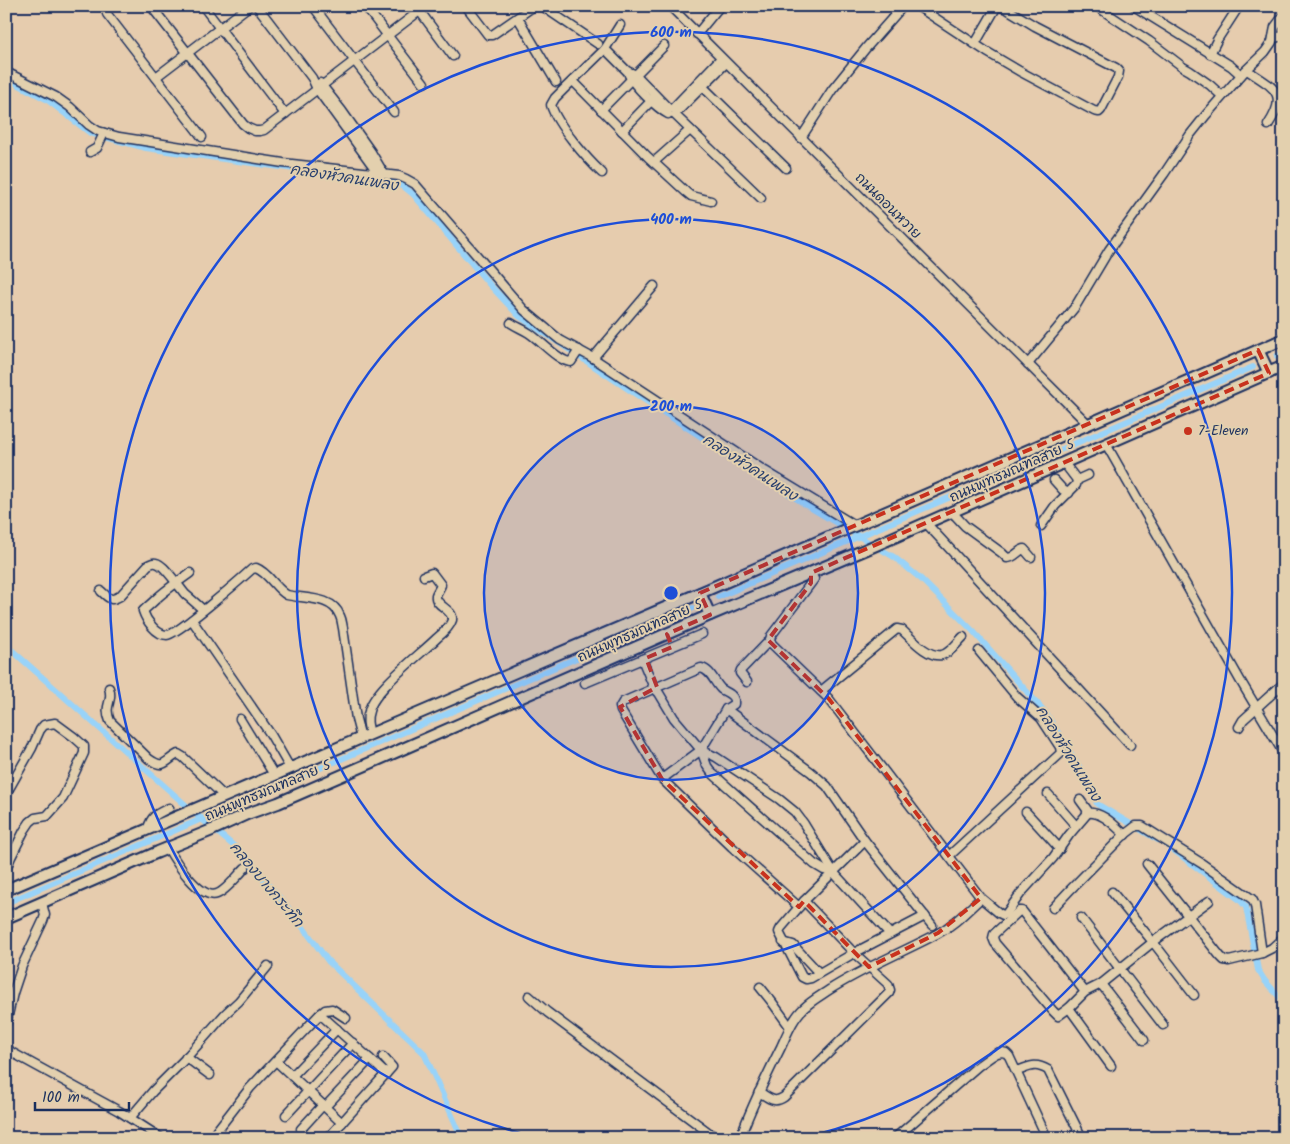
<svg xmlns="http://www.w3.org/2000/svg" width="1290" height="1144" font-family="Kalam,'Playpen Sans Thai',sans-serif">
	<rect width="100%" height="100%" fill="#e6ccae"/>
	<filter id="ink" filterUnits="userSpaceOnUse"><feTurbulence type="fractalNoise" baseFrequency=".02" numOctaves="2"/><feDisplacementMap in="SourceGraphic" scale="10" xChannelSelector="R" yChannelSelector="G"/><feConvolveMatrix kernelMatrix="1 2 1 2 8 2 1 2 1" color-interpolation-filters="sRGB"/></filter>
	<g filter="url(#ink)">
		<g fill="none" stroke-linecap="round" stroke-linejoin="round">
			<g stroke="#98d3f9" stroke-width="6">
				<polyline points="6,78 46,99 90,133 146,148 379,181 403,186 414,195 490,285 519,316 637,395 811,508 894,557 921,579 973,631 1045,712 1088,781 1097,804 1158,840"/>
				<polyline points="1277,356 1284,353"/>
				<polyline points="718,597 1253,367"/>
				<polyline points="6,645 198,816 241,852 294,915 328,961 424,1053 462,1138"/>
				<polyline points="1167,845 1240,900 1246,907 1258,970 1265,981 1284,1002"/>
				<polyline points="6,903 693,608"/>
			</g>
			<g stroke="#1b2f5e" stroke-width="11">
				<g id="street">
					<polyline points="151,6 243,124 248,128 255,131 260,131 264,130 426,6"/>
					<polyline points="203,6 285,114"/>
					<polyline points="257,6 312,78 317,89 378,173"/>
					<polyline points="313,6 354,60 394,112"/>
					<polyline points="365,6 424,83"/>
					<polyline points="416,6 453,56"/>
					<polyline points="466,6 488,35 492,35 495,33 534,6"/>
					<polyline points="542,6 598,44"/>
					<polyline points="670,6 1088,424"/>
					<polyline points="917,6 987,52 1021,72 1094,111 1099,112 1101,110 1118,77 1119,71 1116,68 1035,26 1007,9 998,6"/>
					<polyline points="1096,6 1149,41 1183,67 1190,71 1210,85 1222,96"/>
					<polyline points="1134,6 1231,66 1241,75"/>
					<polyline points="107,14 202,137"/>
					<polyline points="518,18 556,82"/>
					<polyline points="697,34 720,6"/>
					<polyline points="1273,38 1284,36"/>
					<polyline points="975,44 997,6"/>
					<polyline points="605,49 627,71 636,75 669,109"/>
					<polyline points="1210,54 1217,40 1239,6"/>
					<path d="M1247,70c25,17 43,22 21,55"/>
					<polyline points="6,72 56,97 70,107 89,125 98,131 119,137 283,163 399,176 406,179 415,184 421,191 524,310 560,340 593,358 765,471 854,525"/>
					<path d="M629,75c6,12 28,33 39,39"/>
					<polyline points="156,77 249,6"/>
					<polyline points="573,81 648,157 686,192 691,196 711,201"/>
					<polyline points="698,82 786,168"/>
					<polyline points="320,83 342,111 371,152 384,174"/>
					<polyline points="673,108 721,58"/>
					<polyline points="601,110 664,46"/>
					<polyline points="677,112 726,63"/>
					<polyline points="675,115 761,198"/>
					<polyline points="622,131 654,98"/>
					<polyline points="801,138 832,90 866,48 903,6"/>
					<polyline points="90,152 97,148 104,133"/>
					<polyline points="654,162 690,130"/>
					<path d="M602,173c-15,-14 -45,-48 -51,-68l4,-7 9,-9 41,-40 15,-24"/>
					<path d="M511,323c6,4 12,6 18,10 11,7 30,29 42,29l8,-12"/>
					<polyline points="593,358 654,286"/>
					<polyline points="1028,364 1075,307 1109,250 1164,174 1190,135 1206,115 1243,73 1265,52 1272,42 1275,27 1284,15"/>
					<polyline points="1106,444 1240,680 1284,754"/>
					<polyline points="1054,480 1063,490 1069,493"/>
					<polyline points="1077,480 1088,475"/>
					<path d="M952,512l13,14 37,27 5,5c8,0 10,-7 17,-9l7,8"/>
					<polyline points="926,523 1130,745"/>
					<polyline points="1041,526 1055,506 1076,485 1077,480 1064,463"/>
					<path d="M190,573c-12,9 -25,17 -35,27 -4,4 -8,7 -12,11 3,9 13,24 24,24 10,0 74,-56 85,-66l4,-1c13,5 19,20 31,27 17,4 46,1 53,21 2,4 2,8 3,12l13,91 5,19"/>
					<polyline points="811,573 814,579 811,583 771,636 770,640 772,644 829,699 981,898 999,913 1003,915 1006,914 1021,893 1053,858 1069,835 1087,814 1088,811 1080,800"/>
					<path d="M101,591c8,7 9,11 19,5l28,-31c3,-1 4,-3 8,-2 8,1 23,24 29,31 6,5 12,10 18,16"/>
					<polyline points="192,620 271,735 290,768"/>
					<polyline points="642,659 654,688 659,693 674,718 701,750 707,766 712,773 814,864 824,870 834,873"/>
					<polyline points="747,682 740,673 741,670 770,640"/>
					<polyline points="585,683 702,634"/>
					<path d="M109,688c5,14 -6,16 1,33l39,38c16,11 15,2 29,-5l5,3 41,39"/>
					<path d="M821,691l76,-62 5,1c9,8 26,28 40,25 8,-2 15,-12 21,-18"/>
					<polyline points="726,709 811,772 827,786 865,841 932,925"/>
					<polyline points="240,719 274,775"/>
					<polyline points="1239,727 1243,720 1284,683"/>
					<path d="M370,734c-2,-8 -4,-15 -1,-23 5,-22 51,-56 68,-73 5,-4 13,-11 15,-18 2,-11 -18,-14 -16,-25 1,-3 4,-7 5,-10l-9,-12 -8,3"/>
					<polyline points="701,750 716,757 779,799 795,812 804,824 834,873 890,934"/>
					<path d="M662,779l39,-29 25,-41 8,-5c0,-2 0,-3 0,-4 -1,-6 -9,-8 -13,-11 -7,-7 -10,-19 -20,-21l-78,34 -3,5 1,4 41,68 70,68 67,60 5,-6"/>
					<polyline points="6,794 32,748 40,730 44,725 55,723 74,737 84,746 84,753 63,798 47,816 35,818 30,822 24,831 11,857 6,869"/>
					<polyline points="1048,794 1076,826"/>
					<polyline points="1026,812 1060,849"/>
					<path d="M1087,813c15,-2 28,13 38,22"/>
					<path d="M148,828c4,-13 9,-14 21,-20"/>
					<path d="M168,848c7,13 32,52 49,46 9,-3 21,-19 28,-26"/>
					<polyline points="949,856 1061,753 1060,747 1041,718 1017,697 979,651"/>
					<polyline points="1147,864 1220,956 1224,960 1229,961 1262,953 1272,948 1284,937"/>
					<polyline points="1112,892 1153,942 1194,995"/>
					<polyline points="799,907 781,928 779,932 802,977 806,979 811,978 854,953 925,916"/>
					<polyline points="1053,908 1069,891 1123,836 1136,826 1142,826 1201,863 1252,899 1255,905 1262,953"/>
					<polyline points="1081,918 1163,1025"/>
					<polyline points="783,942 793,945 819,973"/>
					<polyline points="1101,984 1144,1040"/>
					<polyline points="760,987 772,1002 790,1027"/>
					<polyline points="1085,992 1022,911 1019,911 994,934 993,938 995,943 1053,1011 1058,1016 1069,1008 1085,992 1101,984 1153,942 1209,901"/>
					<polyline points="529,996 547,1012 716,1138"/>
					<polyline points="1069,1008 1111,1066"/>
					<polyline points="320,1014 325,1010 332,1009 346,1018"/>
					<polyline points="6,1024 13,993 22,966 43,921 45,915 42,903"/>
					<polyline points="6,1046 11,1052 119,1111 161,1138"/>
					<polyline points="186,1057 210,1075"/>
					<polyline points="276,1061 342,1123"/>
					<path d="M1017,1071c13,-4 17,-9 31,-1l34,68"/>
					<polyline points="292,1076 337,1029"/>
					<path d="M759,1092c10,6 15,12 25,5l105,-104 1,-3 -2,-6 -34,-31 -50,-52 61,-60"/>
					<polyline points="325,1107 370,1059"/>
					<polyline points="286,1115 353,1043"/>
					<polyline points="130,1118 153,1091 185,1059 226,1013 239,1001 268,966"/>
					<polyline points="301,1129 323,1105"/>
					<polyline points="214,1138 215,1133 250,1088 320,1014 370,1059 386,1074"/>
					<polyline points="328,1138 392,1067 383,1057"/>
					<path d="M740,1138c11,-31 26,-61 41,-91 6,-13 12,-29 23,-39 7,-7 16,-12 25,-18 34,-22 72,-37 108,-56 17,-9 30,-23 44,-36"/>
					<polyline points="895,1138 978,1066 992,1056 997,1053 1002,1052 1006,1053 1009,1056 1047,1138"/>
				</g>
			</g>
			<g stroke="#1b2f5e" stroke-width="14">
				<g id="secondary">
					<polyline points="1258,350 1269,373"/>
					<polyline points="700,593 710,615"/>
					<polyline points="6,890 700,593 1284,339"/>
					<polyline points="6,918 158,852 212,830 247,814 278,803 398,751 710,615 867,549 1284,366"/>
				</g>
			</g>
			<use href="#street" stroke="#e3d0ae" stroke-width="8"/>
			<use href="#secondary" stroke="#e3d0ae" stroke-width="10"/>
		</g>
	</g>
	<path fill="none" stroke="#c8321e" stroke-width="4" stroke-dasharray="10 6" stroke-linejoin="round" d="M1258,350l11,23 -458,200v10l-43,57 61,59 152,199 -43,35 -69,34 -65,-66 -5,6 -137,-128 -42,-72 37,-20 -11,-29 26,-11 -5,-13 43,-19 -10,-22z"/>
	<circle cx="671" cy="593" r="187" fill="#1d4ed8" fill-opacity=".12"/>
	<g fill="none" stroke="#1d4ed8" stroke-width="2.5">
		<circle cx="671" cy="593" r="187"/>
		<circle cx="671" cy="593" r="374"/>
		<path d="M535 1137A561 561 0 1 1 807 1137"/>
	</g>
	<circle fill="#c8321e" stroke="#e3d0ae" stroke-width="2" cx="1188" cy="431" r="5"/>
	<g text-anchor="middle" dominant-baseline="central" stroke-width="4" stroke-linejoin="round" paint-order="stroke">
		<g font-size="14" fill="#1b2f5e" stroke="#e3d0ae">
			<text transform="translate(888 206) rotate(45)">ถนนดอนหวาย</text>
			<text transform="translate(1012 471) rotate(-24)">ถนนพุทธมณฑลสาย 5</text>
			<text transform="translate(640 631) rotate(-24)">ถนนพุทธมณฑลสาย 5</text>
			<text transform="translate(268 791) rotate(-23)">ถนนพุทธมณฑลสาย 5</text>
		</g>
		<g font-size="14" fill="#1b2f5e" stroke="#e3d0ae" text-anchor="start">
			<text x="1198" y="431">7-Eleven</text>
		</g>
		<g font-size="15" font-style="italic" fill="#283f6e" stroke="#e3d0ae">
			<text transform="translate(344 178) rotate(9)">คลองหัวคนเพลง</text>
			<text transform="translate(750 468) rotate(33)">คลองหัวคนเพลง</text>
			<text transform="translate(1068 754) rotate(58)">คลองหัวคนเพลง</text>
			<text transform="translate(266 885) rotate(50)">คลองบางกระทึก</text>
		</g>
	</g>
	<circle cx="671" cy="593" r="8" fill="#1d4ed8" stroke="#e3d0ae" stroke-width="2.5"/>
	<g font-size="15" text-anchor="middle" font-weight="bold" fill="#1d4ed8" stroke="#e3d0ae" stroke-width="4" stroke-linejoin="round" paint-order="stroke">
		<text x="671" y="37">600 m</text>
		<text x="671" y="224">400 m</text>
		<text x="671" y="411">200 m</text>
	</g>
	<rect width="1290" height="1144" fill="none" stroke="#e3d0ae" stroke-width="25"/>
	<rect x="12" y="12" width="1265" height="1119" fill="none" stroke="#1b2f5e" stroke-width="2" filter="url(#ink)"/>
	<path d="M35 1102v8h94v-8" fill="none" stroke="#1b2f5e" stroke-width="2.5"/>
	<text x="42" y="1102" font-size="15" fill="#1b2f5e" stroke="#e3d0ae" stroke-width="4" paint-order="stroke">100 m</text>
</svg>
